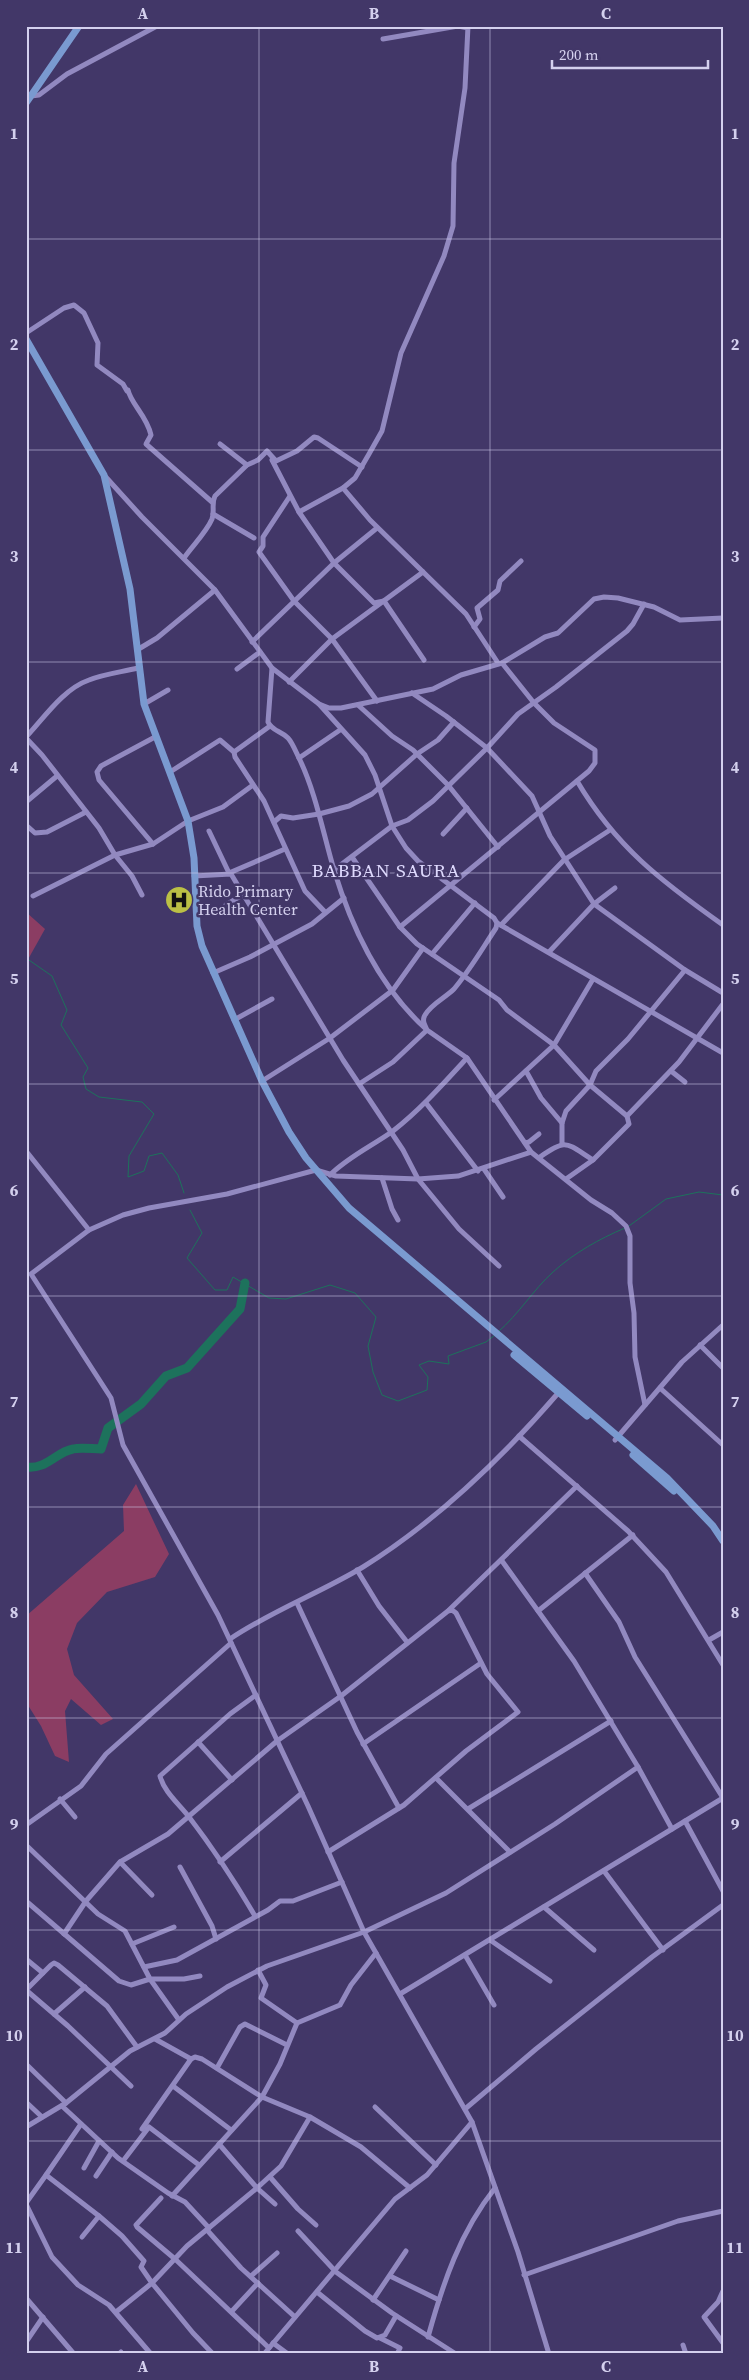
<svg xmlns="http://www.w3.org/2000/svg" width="749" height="2380" font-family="'Source Serif 4',serif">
	<rect width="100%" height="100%" fill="#423768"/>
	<g fill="#8b3d63">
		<polygon points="26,912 45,929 26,963"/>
		<polygon points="136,1484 169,1554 155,1577 107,1592 77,1623 67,1649 74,1675 113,1719 101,1725 71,1699 65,1711 69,1762 55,1756 41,1726 26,1702 26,1616 124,1531 123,1505"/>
	</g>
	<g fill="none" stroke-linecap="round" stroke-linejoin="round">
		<g stroke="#1d725c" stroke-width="1">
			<polyline points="26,958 52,976 67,1010 61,1025 88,1068 83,1077 86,1089 99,1097 142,1102 154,1114 129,1156 128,1177 144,1171 149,1156 162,1153 178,1175 184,1193"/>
			<polyline points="190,1210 202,1233 187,1258 215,1290 227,1290 233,1277 269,1298 286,1299 330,1285 355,1293 376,1317 368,1346 373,1372 382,1395 398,1401 427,1390 428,1377 419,1365 429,1361 449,1364 448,1356 486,1342 495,1335"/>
			<polyline points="629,1226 666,1199 699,1192 723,1195"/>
			<path d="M498,1332c21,-18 35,-42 55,-60 21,-19 46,-33 72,-44"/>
		</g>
		<path stroke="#1d725c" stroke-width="9" d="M26,1467c20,3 30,-15 47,-18 8,-2 20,0 28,0l7,-21 33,-24 25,-28 21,-8 53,-59 5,-26"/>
		<g stroke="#9289c0" stroke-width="5">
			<polyline points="383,39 458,26 468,28"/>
			<polyline points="31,96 39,95 67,74 157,26"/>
			<polyline points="26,333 64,308 74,305 84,313 98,343 97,365 123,384 127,391"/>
			<path d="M128,390c3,14 19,26 23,45l-5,9 66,58"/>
			<polyline points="220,444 247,465"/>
			<polyline points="272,460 299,512 334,563 374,603 384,601"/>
			<path d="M104,475l38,42 73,73 57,78 47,36 46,51 10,20 17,51 14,22 12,13 76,57 3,5 -1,5c-14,21 -26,42 -42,61 -9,9 -23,15 -29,26 -3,5 -1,9 2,15l40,28 64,94 60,48 21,13 14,13 4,10v47l4,30 1,44 10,48"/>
			<polyline points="343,488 370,520 466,614 498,663"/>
			<polyline points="290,496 263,537 263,546 259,552 294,601 332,639 377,701"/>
			<polyline points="299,512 343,488 355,478 369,454 382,431 401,353 444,256 453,226 454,163 465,88 468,26"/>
			<polyline points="213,514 254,538"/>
			<path d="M184,558c8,-12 22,-25 28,-39 3,-8 -1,-15 3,-23l32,-31 11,-5 9,-9 9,10 21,-10 17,-14 4,1 44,29"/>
			<polyline points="384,601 424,660"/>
			<polyline points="474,627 480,619 477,608 498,590 500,581 521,561"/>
			<polyline points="252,642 334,563 377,528"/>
			<polyline points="137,650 157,638 215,590"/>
			<path d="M272,668l-4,54c4,9 13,9 20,16 4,4 8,14 11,20 17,35 24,75 35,112 18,59 46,118 93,160l-34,32 -34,22"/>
			<polyline points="237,669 260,652"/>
			<polyline points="289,682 332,639 423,572"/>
			<polyline points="412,693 446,716 487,748 532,796 550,836 594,904 685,970 723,993"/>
			<polyline points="144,704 168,690"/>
			<polyline points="319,704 329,708 341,708 433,689 461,675 502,663 545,637 558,633 594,599 604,597 618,598 654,607 680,620 723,618"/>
			<polyline points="358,705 392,736 413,750 448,785 498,847"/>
			<path d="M26,737c18,-19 37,-48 63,-57 15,-6 33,-8 49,-12"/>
			<polyline points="26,738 42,755 99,828 115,855 132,876 142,895"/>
			<polyline points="234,752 270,726"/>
			<polyline points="299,758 340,730"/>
			<polyline points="170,772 220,740 234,752 235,757 264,801 305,891 325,912"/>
			<path d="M577,781c39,66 84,100 146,144"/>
			<polyline points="26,802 57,776"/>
			<polyline points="274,822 281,816 293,818 319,814 349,806 372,794 417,754 438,740 454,722"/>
			<polyline points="26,825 35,833 47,832 86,812"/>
			<polyline points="209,831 229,873 285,849"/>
			<polyline points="443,834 467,808"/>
			<polyline points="153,844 99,780 97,772 101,766 155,737"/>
			<polyline points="352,857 400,927 417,944 499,1000 507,1010 554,1045 590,1085 627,1116"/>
			<polyline points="334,870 392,826 408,820 433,801 487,748 518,714 556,687 627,631 633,624 644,604"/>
			<polyline points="194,876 231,874 343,1060 403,1150 418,1179 459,1229 499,1266"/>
			<polyline points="33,896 115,855 153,844 188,821 223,807 253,785"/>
			<polyline points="226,905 244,894"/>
			<polyline points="497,923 723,1053"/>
			<polyline points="501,925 564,860 610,830"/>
			<polyline points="400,927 589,771 595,763 595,750 554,723 534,703 502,663"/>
			<polyline points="549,952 594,904 615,888"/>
			<polyline points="432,954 475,903"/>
			<polyline points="213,973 250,957 312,924 344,898"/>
			<polyline points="234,1020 272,999"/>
			<polyline points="526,1071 541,1098 562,1123"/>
			<polyline points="671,1071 685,1082"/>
			<polyline points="262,1081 330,1038 393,990 423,948"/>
			<polyline points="494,1100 554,1045 593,979"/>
			<polyline points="426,1103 478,1171"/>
			<polyline points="525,1143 529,1142 539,1134"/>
			<polyline points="562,1144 562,1123 566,1111 590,1085 596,1071 628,1039 685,970"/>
			<polyline points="26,1151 89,1230 31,1274 111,1398 123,1445 218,1615 308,1806 364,1932 472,2122 518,2252 549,2354"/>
			<path d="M540,1157c27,-19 26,-14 53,3l36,-36 -2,-8 52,-54 44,-58"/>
			<polyline points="484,1169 503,1197"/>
			<path d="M330,1175c18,-18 42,-29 63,-44 28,-22 50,-47 74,-73"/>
			<polyline points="382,1178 392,1209 398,1220"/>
			<polyline points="566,1179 593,1160"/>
			<polyline points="89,1230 123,1215 149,1208 227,1194 316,1170 336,1176 418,1179 458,1176 531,1152"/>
			<polyline points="700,1345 723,1368"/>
			<polyline points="660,1388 723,1445"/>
			<polyline points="519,1436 628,1531 666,1572 723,1665"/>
			<polyline points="615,1440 682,1362 723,1325"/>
			<polyline points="502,1561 574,1661 638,1767 672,1829 723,1798"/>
			<polyline points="357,1570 379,1606 407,1642"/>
			<polyline points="585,1573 619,1622 635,1657 723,1798"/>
			<polyline points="297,1603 357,1732 399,1808"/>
			<polyline points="449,1610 577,1486"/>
			<polyline points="538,1611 633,1535"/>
			<path d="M230,1639c41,-28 90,-46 133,-72 74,-46 140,-110 197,-176"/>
			<polyline points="709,1640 723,1632"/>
			<polyline points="198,1742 232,1780"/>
			<polyline points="363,1744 481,1663"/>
			<polyline points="436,1778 510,1852"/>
			<polyline points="60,1799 75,1817"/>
			<polyline points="468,1809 611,1721"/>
			<polyline points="685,1821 723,1891"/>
			<polyline points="26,1825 81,1786 106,1754 231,1643"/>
			<polyline points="26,1845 98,1914 125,1931 150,1979 184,1979 200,1976"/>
			<polyline points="120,1862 152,1895"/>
			<polyline points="220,1862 302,1793"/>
			<polyline points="180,1867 212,1926 216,1939"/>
			<polyline points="604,1871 663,1950"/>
			<polyline points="26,1901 119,1981 131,1985 150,1979 179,2020"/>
			<polyline points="544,1907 594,1950"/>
			<path d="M255,1916c-20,-34 -42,-68 -66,-99 -10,-13 -25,-25 -29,-41l70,-62 26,-19"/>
			<polyline points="64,1934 86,1901 120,1862 168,1834 277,1741 341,1696 448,1611 452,1610 456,1613 487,1674 518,1712 466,1751 404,1805 328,1852"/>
			<polyline points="490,1940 550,1981"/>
			<polyline points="132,1944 174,1927"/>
			<polyline points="465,1955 494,2005"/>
			<polyline points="26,1959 43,1973"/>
			<polyline points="144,1967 177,1960 268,1910 280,1901 293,1901 342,1882"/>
			<polyline points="258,1970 266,1985 261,1998 297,2023"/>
			<polyline points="400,1994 672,1829"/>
			<polyline points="54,2014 85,1987"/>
			<polyline points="155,2039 191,2059 195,2057 202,2059 262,2097 310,2117 361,2147 410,2188"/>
			<polyline points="26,2064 66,2103"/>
			<polyline points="217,2068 240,2027 245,2024 287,2045"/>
			<polyline points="131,2086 68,2026 26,1990 51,1965 54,1963 58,1965 107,2006 137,2047"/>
			<polyline points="173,2086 231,2130"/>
			<polyline points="26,2102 42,2117"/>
			<polyline points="62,2106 118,2158 168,2193 185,2202 209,2228"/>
			<polyline points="375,2107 436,2165"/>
			<polyline points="465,2109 536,2049 652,1957 723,1905"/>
			<polyline points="81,2124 46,2175 99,2216 82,2237"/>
			<polyline points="26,2127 66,2103 130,2051 165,2033 186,2014 227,1987 267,1966 364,1932 446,1893 555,1824 638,1767"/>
			<polyline points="142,2129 191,2059"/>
			<polyline points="219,2144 257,2188 275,2204"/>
			<polyline points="123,2161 149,2127 199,2165"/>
			<polyline points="84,2168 99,2141"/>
			<polyline points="96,2176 112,2152"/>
			<polyline points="270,2177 298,2209 316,2225"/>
			<polyline points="172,2196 262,2097 280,2064 297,2023 340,2005 351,1985 376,1953"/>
			<polyline points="161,2198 136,2225 137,2227 175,2259 269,2348"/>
			<polyline points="26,2203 46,2175"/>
			<polyline points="26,2204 52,2257 78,2285 109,2305 151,2354"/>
			<polyline points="99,2216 122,2236 144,2261 141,2267 152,2283 116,2312"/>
			<polyline points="207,2230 241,2268 295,2317"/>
			<polyline points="298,2231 336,2272 392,2313 456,2354"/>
			<polyline points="524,2275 678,2221 723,2211"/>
			<polyline points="251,2276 277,2253"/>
			<polyline points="390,2276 439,2300"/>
			<polyline points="723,2291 718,2302 704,2317 723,2343"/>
			<polyline points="317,2292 365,2331 377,2338 385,2335 396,2316"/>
			<polyline points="26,2298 74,2354"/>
			<polyline points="373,2300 406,2251"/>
			<polyline points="233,2310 258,2283"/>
			<path d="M428,2337c15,-54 32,-105 67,-149"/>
			<polyline points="380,2338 400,2348 397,2354"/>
			<polyline points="26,2342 43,2317"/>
			<polyline points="273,2343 288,2354"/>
			<polyline points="683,2345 686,2354"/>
			<polyline points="119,2354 121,2352"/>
			<polyline points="213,2354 193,2333 152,2283 187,2246 257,2188 281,2166 310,2117"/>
			<polyline points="264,2354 395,2199 427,2175 472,2122"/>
		</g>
		<g stroke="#7a9ad0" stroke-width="7">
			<polyline points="26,103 79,26"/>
			<polyline points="26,339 104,475 130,589 144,704 188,821 194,858 197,926 202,946 262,1081 289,1132 306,1158 349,1208 667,1478 713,1526 723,1541"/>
			<polyline points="514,1355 587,1416"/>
			<polyline points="633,1455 674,1491"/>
		</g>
	</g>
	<path fill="none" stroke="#d4d0ee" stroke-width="1" stroke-opacity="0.55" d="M259,26v2328M490,26v2328M26,239h697M26,450h697M26,662h697M26,873h697M26,1084h697M26,1296h697M26,1507h697M26,1718h697M26,1930h697M26,2141h697"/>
	<defs>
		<g id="hospital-disc" transform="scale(1.4375)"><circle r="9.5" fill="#bbc045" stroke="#423768"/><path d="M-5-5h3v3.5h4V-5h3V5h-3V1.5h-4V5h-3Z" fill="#111"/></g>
	</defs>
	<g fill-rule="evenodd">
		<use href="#hospital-disc" x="179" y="900"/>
	</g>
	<g text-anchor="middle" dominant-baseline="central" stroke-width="5" stroke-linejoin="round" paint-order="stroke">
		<g font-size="16" fill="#d4d0ee" stroke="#423768" text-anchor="start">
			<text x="198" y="891">Rido Primary<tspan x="198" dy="18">Health Center</tspan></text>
		</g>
		<g font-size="19" letter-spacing="1" fill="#ded9fd" stroke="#423768">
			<text x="386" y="870">BABBAN SAURA</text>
		</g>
	</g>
	<rect width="749" height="2380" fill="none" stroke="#423768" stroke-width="55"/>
	<path d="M552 60v8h156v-8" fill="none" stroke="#d4d0ee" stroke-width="2.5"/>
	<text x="559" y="60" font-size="15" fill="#d4d0ee" stroke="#423768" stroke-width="4" paint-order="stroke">200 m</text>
	<rect x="28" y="28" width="694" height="2324" fill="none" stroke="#d4d0ee" stroke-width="2"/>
	<g font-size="16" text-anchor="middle" font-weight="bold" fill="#d4d0ee">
		<text x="143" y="19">A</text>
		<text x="374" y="19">B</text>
		<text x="606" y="19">C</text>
		<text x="14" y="139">1</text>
		<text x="735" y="139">1</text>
		<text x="14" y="350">2</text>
		<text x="735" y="350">2</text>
		<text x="14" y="562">3</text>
		<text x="735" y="562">3</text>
		<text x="14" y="773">4</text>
		<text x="735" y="773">4</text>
		<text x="14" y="984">5</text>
		<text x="735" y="984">5</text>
		<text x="14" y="1196">6</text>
		<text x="735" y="1196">6</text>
		<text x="14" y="1407">7</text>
		<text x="735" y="1407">7</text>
		<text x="14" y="1618">8</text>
		<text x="735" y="1618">8</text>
		<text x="14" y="1830">9</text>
		<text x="735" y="1830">9</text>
		<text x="14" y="2041">10</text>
		<text x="735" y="2041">10</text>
		<text x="14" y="2253">11</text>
		<text x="735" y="2253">11</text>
		<text x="143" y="2372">A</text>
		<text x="374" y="2372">B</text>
		<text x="606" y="2372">C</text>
	</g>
</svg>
